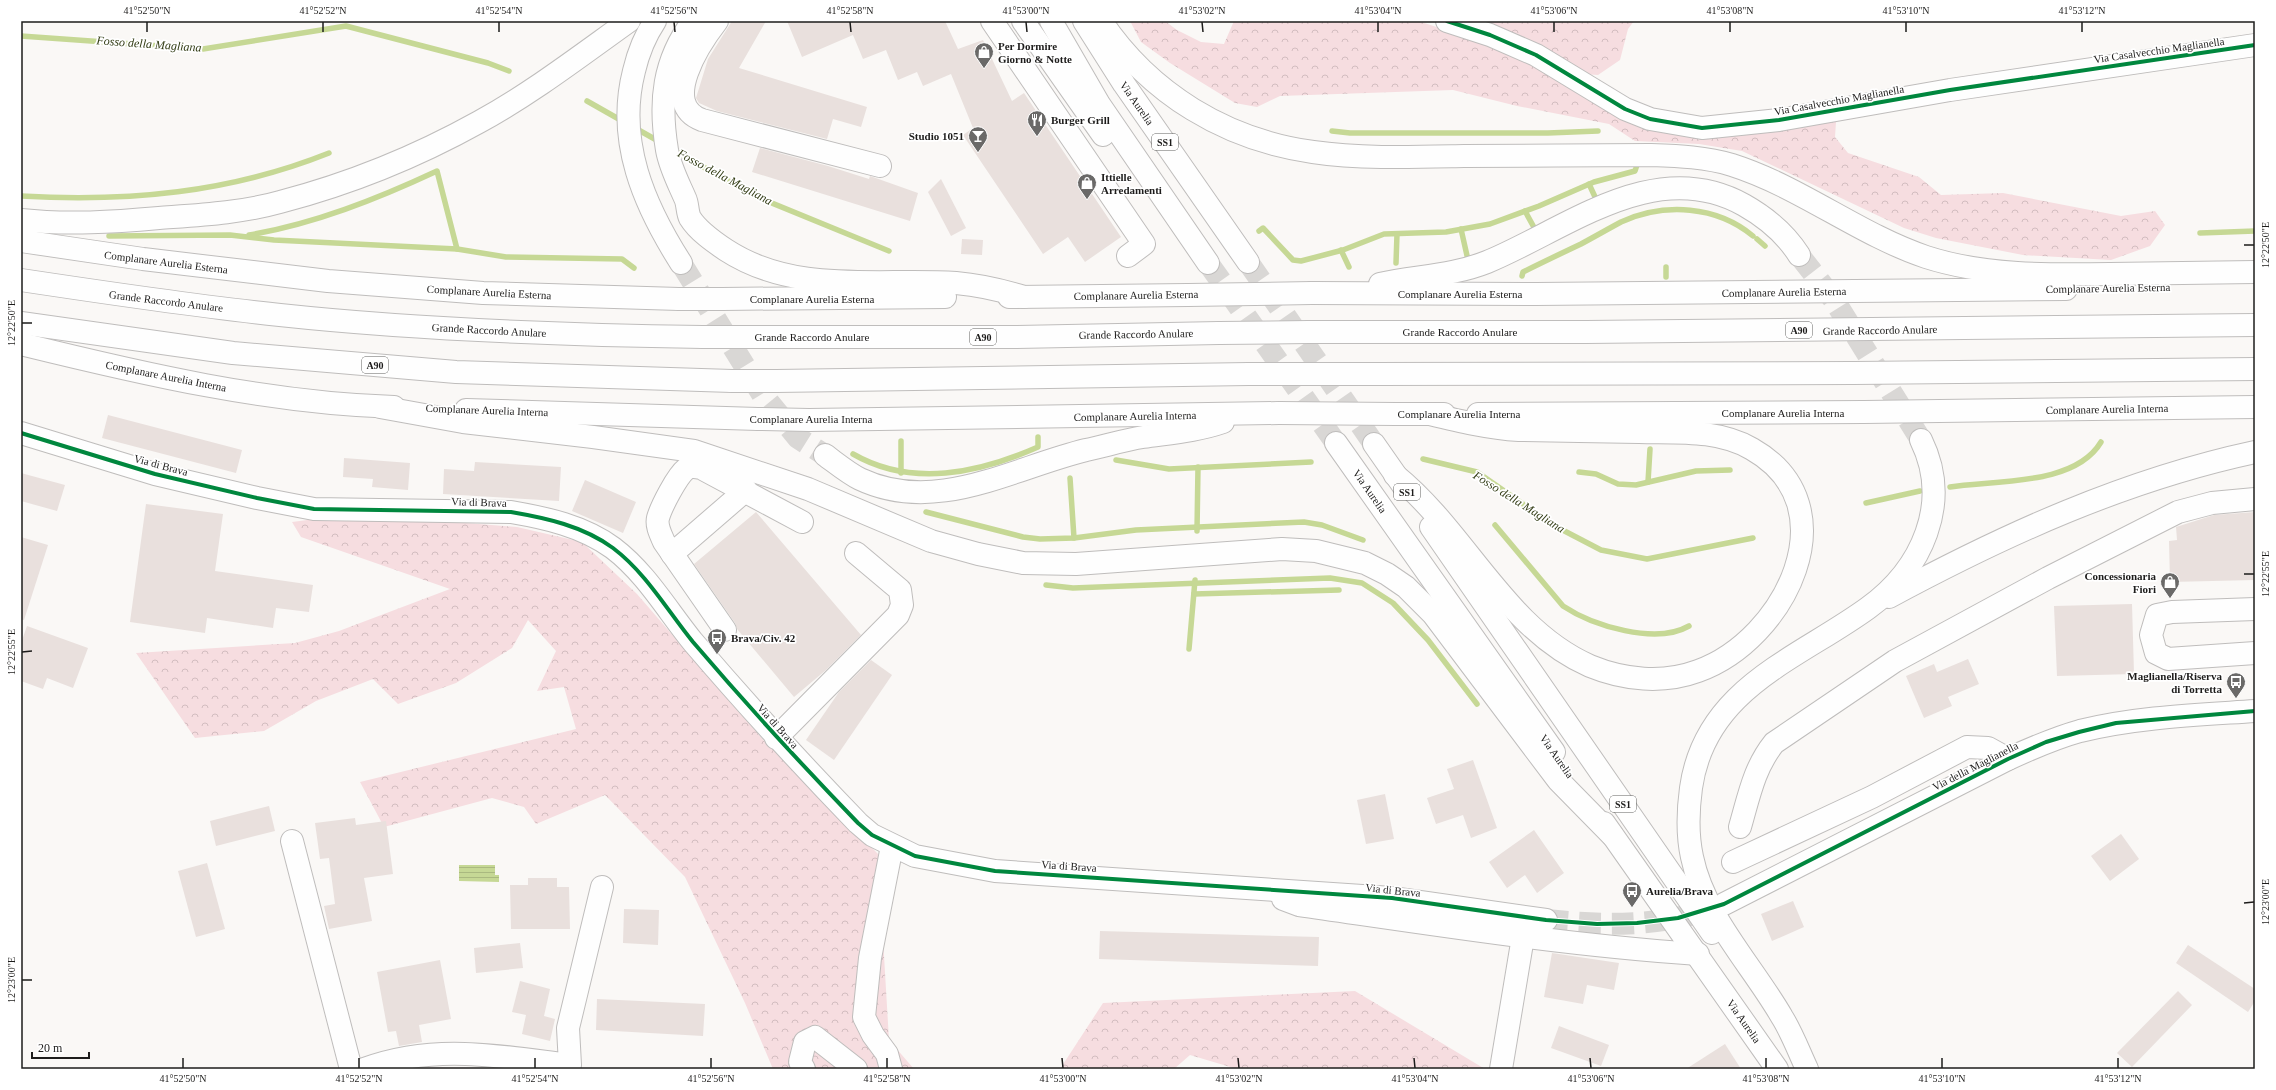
<svg xmlns="http://www.w3.org/2000/svg" width="2276" height="1090" font-family="Georgia,serif">
	<defs>
		<pattern id="forest-crowns" width="20" height="18" patternUnits="userSpaceOnUse"><rect width="20" height="18" fill="#f6dde0"/><path d="M2 6a3 3 0 1 1 6 0M12 15a3 3 0 1 1 6 0" fill="none" stroke="#d2bdc0"/></pattern>
		<pattern id="water-rules" width="6" height="5" patternUnits="userSpaceOnUse"><rect width="6" height="5" fill="#c6d895"/><path d="M0 2.5h6" fill="none" stroke="#aab980"/></pattern>
	</defs>
	<rect width="100%" height="100%" fill="#faf8f6"/>
	<g fill="url(#forest-crowns)">
		<polygon points="1130,21 1165,21 1177,30 1201,42 1224,44 1234,21 1418,21 1520,54 1650,124 1833,118 1836,122 1835,137 1848,153 1919,177 1941,195 2003,193 2121,216 2155,211 2165,225 2150,246 2111,260 2023,255 1936,238 1904,228 1742,151 1699,144 1635,141 1609,124 1517,106 1453,90 1280,96 1257,107 1235,103 1170,63 1141,42"/>
		<polygon points="1474,21 1634,21 1628,29 1620,60 1598,75 1583,74"/>
		<polygon points="353,514 517,527 582,542 637,594 766,743 802,776 878,854 889,1040 914,1069 773,1069 745,1003 685,877 605,795 536,824 524,807 492,798 384,827 360,782 576,729 564,687 537,691 556,651 528,620 512,648 456,683 398,704 373,679 316,701 264,731 195,738 136,653 295,643 339,631 450,589 301,537 292,522"/>
		<polygon points="1355,991 1485,1069 1237,1069 1190,1055 1174,1069 1060,1069 1103,1003"/>
	</g>
	<polygon fill="url(#water-rules)" points="459,865 495,865 495,875 499,875 499,882 459,881"/>
	<g fill="none" stroke-linecap="round" stroke-linejoin="round">
		<g stroke="#c6d895" stroke-width="5.5">
			<polyline points="21,36 203,49 346,26 488,63 509,71"/>
			<polyline points="587,101 624,122"/>
			<polyline points="635,128 660,142"/>
			<polyline points="1332,131 1350,133 1548,133 1598,131"/>
			<polyline points="673,150 757,197 889,251"/>
			<polyline points="1589,184 1596,199"/>
			<path d="M21,196c107,6 208,-3 308,-43"/>
			<polyline points="1525,211 1536,231"/>
			<polyline points="1461,229 1468,260"/>
			<polyline points="1259,231 1263,228 1293,260 1301,261 1343,250 1384,234 1446,232 1490,224 1539,206 1594,182 1635,171 1637,165"/>
			<polyline points="2200,233 2255,231"/>
			<path d="M249,235c65,-11 128,-36 188,-64l20,78"/>
			<polyline points="109,236 230,235 274,240 457,249 506,257 622,259 634,268"/>
			<polyline points="1757,239 1765,246"/>
			<polyline points="1341,250 1349,267"/>
			<polyline points="1396,263 1397,234"/>
			<path d="M1522,276l1,-4c20,-10 39,-19 58,-28 13,-7 27,-15 40,-22 44,-20 96,-16 132,14"/>
			<polyline points="1666,277 1666,267"/>
			<path d="M853,454c59,34 126,19 185,-7v-10"/>
			<polyline points="1423,459 1477,472 1553,525 1601,550 1647,559 1753,538"/>
			<polyline points="1116,460 1169,469 1311,462"/>
			<polyline points="1579,472 1596,474 1618,484 1636,485 1696,471 1730,470"/>
			<polyline points="901,473 901,441"/>
			<polyline points="1070,478 1074,538"/>
			<polyline points="1648,482 1650,449"/>
			<path d="M1950,487c45,-7 125,-1 151,-45"/>
			<polyline points="1866,503 1920,491"/>
			<polyline points="926,512 1023,537 1040,539 1074,538 1136,530 1304,522 1322,525 1363,540"/>
			<path d="M1495,525l68,81c30,20 93,39 126,20"/>
			<polyline points="1197,531 1198,467"/>
			<polyline points="1046,585 1073,588 1330,578 1362,583 1393,603 1428,640 1477,704"/>
			<polyline points="1194,594 1339,590"/>
			<polyline points="1189,649 1195,580"/>
		</g>
	</g>
	<g fill="#e9e0dd">
		<polygon points="732,21 766,21 739,68 867,107 861,127 833,119 827,139 717,111 699,103 696,98 708,59"/>
		<polygon points="787,21 945,21 958,49 983,40 1012,101 1024,93 1121,237 1085,262 1068,237 1043,254 963,135 973,128 951,74 923,86 917,72 898,80 886,50 863,59 853,35 802,57"/>
		<polygon points="760,148 828,166 869,179 870,176 918,193 910,221 752,172"/>
		<polygon points="941,179 966,228 951,236 928,192"/>
		<polygon points="962,239 983,240 982,255 961,254"/>
		<polygon points="108,415 242,450 236,473 102,438"/>
		<polygon points="344,458 410,463 408,490 372,487 373,479 343,477"/>
		<polygon points="475,462 561,467 559,501 443,494 444,469 474,471"/>
		<polygon points="21,473 65,485 57,511 21,501"/>
		<polygon points="585,480 636,502 623,533 572,511"/>
		<polygon points="146,504 223,514 215,571 313,585 309,612 276,608 273,628 207,618 205,633 130,622"/>
		<polygon points="756,512 861,635 826,670 794,697 737,629 735,623 694,564"/>
		<polygon points="2255,512 2255,580 2170,582 2169,541 2177,540 2176,527 2214,515"/>
		<polygon points="21,537 48,545 24,620 21,619"/>
		<polygon points="2132,604 2134,674 2057,676 2054,606"/>
		<polygon points="27,626 88,648 73,688 47,678 43,689 21,681 21,643"/>
		<polygon points="1968,659 1979,684 1948,697 1952,706 1924,718 1906,676 1934,664 1937,672"/>
		<polygon points="871,660 892,675 834,760 806,740 839,692"/>
		<polygon points="1473,760 1497,828 1471,838 1463,815 1436,824 1427,798 1454,789 1447,769"/>
		<polygon points="1385,794 1394,839 1366,844 1357,800"/>
		<polygon points="269,806 275,831 216,846 210,821"/>
		<polygon points="355,818 356,825 386,821 393,874 364,878 372,921 329,929 324,906 335,904 329,858 320,859 315,823"/>
		<polygon points="1534,830 1564,873 1537,893 1525,875 1507,888 1489,862"/>
		<polygon points="2121,834 2139,859 2110,881 2091,856"/>
		<polygon points="207,863 225,929 196,937 178,871"/>
		<polygon points="528,878 557,878 557,887 569,887 570,929 511,929 510,885 528,885"/>
		<polygon points="1793,901 1804,927 1772,941 1761,914"/>
		<polygon points="624,909 659,910 658,945 623,943"/>
		<polygon points="1100,931 1319,937 1318,966 1099,959"/>
		<polygon points="520,943 523,968 476,973 474,948"/>
		<polygon points="2188,945 2255,989 2255,1001 2248,1012 2176,963"/>
		<polygon points="1552,953 1619,963 1614,990 1587,985 1583,1004 1544,997"/>
		<polygon points="440,960 451,1019 419,1025 422,1042 399,1046 396,1031 388,1032 377,972"/>
		<polygon points="520,981 550,989 544,1016 555,1019 550,1041 522,1034 526,1015 512,1012"/>
		<polygon points="2178,991 2192,1005 2132,1067 2117,1053"/>
		<polygon points="597,999 705,1004 703,1036 596,1030"/>
		<polygon points="1559,1026 1609,1045 1601,1066 1551,1048"/>
		<polygon points="1725,1044 1741,1069 1686,1069"/>
	</g>
	<g fill="none" stroke-linecap="round" stroke-linejoin="round">
		<path stroke="#d9d7d5" stroke-width="22" stroke-dasharray="22 11" stroke-linecap="butt" d="M1546,920c57,6 116,7 170,-13"/>
		<g stroke="#d9d7d5" stroke-width="22" stroke-dasharray="22 11" stroke-linecap="butt">
			<polyline points="1799,255 1834,300 1921,440"/>
			<polyline points="1248,262 1374,444"/>
			<polyline points="681,263 762,394 798,438 825,455"/>
			<polyline points="1208,263 1336,443"/>
		</g>
		<g stroke="#bfbdbc" stroke-width="24">
			<g id="minor">
				<path d="M717,21c-17,22 -58,83 -15,99l178,46"/>
				<polyline points="992,21 1144,244 1128,256"/>
				<polyline points="1447,21 1490,35 1536,55 1625,109 1650,119 1702,128 1779,120 1950,90 2255,45"/>
				<path d="M21,433l134,41 102,24 57,11 197,3c35,6 72,14 102,36 33,25 54,62 80,94 53,62 108,122 165,181l14,12 43,21 80,15 397,27 154,22"/>
				<polyline points="672,554 746,490"/>
				<polyline points="2255,609 2172,612 2157,615 2151,635 2156,653 2168,659 2255,653"/>
				<path d="M725,630l-61,-88c-3,-7 -8,-16 -6,-24 3,-11 19,-42 28,-49 4,-3 10,-2 15,-1l101,54"/>
				<polyline points="776,738 898,615 902,605 900,590 856,553"/>
				<path d="M1740,827c9,-31 14,-59 34,-84l121,-82 153,-83 130,-66 34,-9 43,-4"/>
				<polyline points="292,841 351,1069"/>
				<polyline points="1733,862 1872,797 1967,747 1988,748 2008,759"/>
				<path d="M1283,899l16,6c133,19 265,40 399,49"/>
				<path d="M1724,904l284,-145c24,-11 47,-21 72,-28 57,-14 116,-16 175,-20"/>
				<path d="M364,1069c71,-26 133,-13 206,-4l-2,-37 34,-141"/>
				<polyline points="804,1069 800,1062 805,1042 815,1037 856,1069"/>
				<polyline points="891,1069 887,1054 873,1035 864,1017 870,958 892,846"/>
				<polyline points="1501,1069 1523,937"/>
			</g>
		</g>
		<g stroke="#bfbdbc" stroke-width="24">
			<g id="highway">
				<path d="M655,21c-10,15 -17,33 -21,50 -18,70 10,134 47,192"/>
				<path d="M693,21c-30,40 -34,81 -26,129 3,17 11,32 18,48 3,6 2,14 5,20 8,13 24,24 36,32 69,45 152,28 230,33 23,2 45,7 68,14"/>
				<polyline points="1023,21 1103,135"/>
				<polyline points="1051,21 1099,104 1208,263"/>
				<polyline points="1084,21 1124,84 1248,262"/>
				<path d="M1101,21c49,73 125,119 212,131 47,7 103,5 151,4 62,0 125,-1 187,-1 28,1 55,2 81,10 69,22 126,69 194,92 59,19 123,18 184,17 48,-1 97,-1 145,-2"/>
				<path d="M21,220c46,5 93,2 138,-2 40,-3 82,-5 121,-16 69,-18 136,-45 199,-80 53,-29 101,-66 150,-101"/>
				<polyline points="21,241 143,259 328,281 483,293 679,299"/>
				<path d="M21,280c86,13 173,26 259,35 140,15 282,20 423,22"/>
				<path d="M1380,284c35,-8 72,-8 107,-22 80,-33 168,-107 257,-57 23,13 41,28 55,50"/>
				<polyline points="1312,293 1536,294 2066,289"/>
				<polyline points="1009,297 1188,295"/>
				<polyline points="722,299 945,297"/>
				<polyline points="21,323 233,353 456,372 732,381"/>
				<polyline points="1309,332 1586,332 2255,325"/>
				<polyline points="746,337 1017,337 1219,333"/>
				<path d="M21,344c122,30 247,59 373,63"/>
				<polyline points="1371,374 1854,373 2255,369"/>
				<polyline points="776,381 1249,374"/>
				<polyline points="380,407 463,422 593,437 694,451 808,489 931,541 978,554 1023,563 1076,564 1282,549 1316,551 1365,563 1387,574 1406,587 1433,614 1558,780 1612,835"/>
				<polyline points="466,410 758,419"/>
				<polyline points="1396,414 1444,414"/>
				<polyline points="1478,414 1864,412 2255,407"/>
				<polyline points="809,420 1279,413"/>
				<polyline points="1336,443 1554,752"/>
				<polyline points="1374,444 1404,487"/>
				<path d="M825,455c11,8 23,18 35,24 76,36 152,-11 226,-29 19,-4 38,-10 57,-13 27,-4 54,-6 80,-15"/>
				<path d="M1395,475c71,57 110,154 195,191 34,14 73,18 108,5 87,-31 154,-165 54,-222 -34,-20 -76,-16 -113,-17 -40,-1 -80,-1 -120,-2 -31,-2 -60,-9 -89,-16"/>
				<polyline points="1431,527 1712,933"/>
				<path d="M1889,597c117,-63 236,-117 366,-145"/>
				<polyline points="1604,823 1777,1069"/>
				<path d="M1807,1069c-8,-17 -15,-36 -25,-52 -30,-52 -78,-101 -90,-160 -5,-23 -4,-47 -1,-69 14,-100 107,-129 177,-180 54,-39 84,-105 53,-168"/>
			</g>
		</g>
		<use href="#minor" stroke="#fefefe" stroke-width="22"/>
		<use href="#highway" stroke="#fefefe" stroke-width="22"/>
		<g stroke="#bfbdbc" stroke-width="24" stroke-linecap="butt">
			<g id="highway-bridge">
				<polyline points="1188,295 1312,293"/>
				<polyline points="679,299 722,299"/>
				<polyline points="1219,333 1309,332"/>
				<polyline points="703,337 746,337"/>
				<polyline points="1249,374 1371,374"/>
				<polyline points="732,381 776,381"/>
				<polyline points="1279,413 1396,414"/>
				<polyline points="758,419 809,420"/>
			</g>
		</g>
		<use href="#highway-bridge" stroke="#fefefe" stroke-width="22"/>
		<g stroke="#fff" stroke-width="6">
			<g id="cycleway">
				<polyline points="1447,21 1490,35 1536,55 1625,109 1650,119 1702,128 1779,120 1950,90 2255,45"/>
				<path d="M21,433l134,41 102,24 57,11 197,3c35,6 72,14 102,36 33,25 54,62 80,94 53,62 108,122 165,181l14,12 43,21 80,15 397,27 154,22 51,4 40,-1 41,-5 46,-14 284,-145 38,-17 33,-10 37,-9 139,-12"/>
			</g>
		</g>
		<use href="#cycleway" stroke="#00873e" stroke-width="4"/>
	</g>
	<path fill="none" stroke="#1d1c1b" stroke-width="1.5" d="M147,22v10M323,22v10M499,22v10M674,22l1,10M850,22l1,10M1026,22l1,10M1202,22l1,10M1378,22v10M1554,22v10M1730,22v10M1906,22v10M2082,22v10M2244,245h10M22,323h10M2244,574h10M22,652l10,-1M2244,903l10,-1M22,980h10M183,1058v10M359,1058v10M535,1058v10M711,1058v10M887,1058v10M1062,1058l1,10M1238,1058l1,10M1414,1058l1,10M1590,1058l1,10M1766,1058v10M1942,1058v10M2118,1058v10"/>
	<defs>
		<g id="shop-pin" transform="scale(1)"><path d="M0 17L-7.5 6A9.5 9.5 0 1 1 7.5 6Z" fill="#6a6968" stroke="#fff"/><path d="M-5-2.5h2.3a2.7 3.5 0 0 1 5.4 0H5L5.5 6h-11ZM-1.5-2.5h3a1.5 2.3 0 0 0-3 0Z" fill="#fff"/></g>
		<g id="restaurant-pin" transform="scale(1)"><path d="M0 17L-7.5 6A9.5 9.5 0 1 1 7.5 6Z" fill="#6a6968" stroke="#fff"/><path d="M-5-6h1v4h1v-4h1v4h1v-4h1v5L-1.5 .5V6h-2V.5L-5-1ZM5-6V6H3V1.5H1.5Q1.5-4 5-6Z" fill="#fff"/></g>
		<g id="bar-pin" transform="scale(1)"><path d="M0 17L-7.5 6A9.5 9.5 0 1 1 7.5 6Z" fill="#6a6968" stroke="#fff"/><path d="M-6-5H6L.8 .8V4.5H3.5V6h-7V4.5H-.8V.8Z" fill="#fff"/></g>
		<g id="bus-pin" transform="scale(1)"><path d="M0 17L-7.5 6A9.5 9.5 0 1 1 7.5 6Z" fill="#6a6968" stroke="#fff"/><path d="M-5-6H5V4H4V6H2V4H-2V6H-4V4H-5ZM-3.5-4V0h7V-4ZM-3.5 1.2v1.5H-2V1.2ZM2 1.2v1.5H3.5V1.2Z" fill="#fff"/></g>
	</defs>
	<g fill-rule="evenodd">
		<use href="#shop-pin" x="984" y="52"/>
		<use href="#restaurant-pin" x="1037" y="120"/>
		<use href="#bar-pin" x="978" y="136"/>
		<use href="#shop-pin" x="1087" y="183"/>
		<use href="#shop-pin" x="2170" y="582"/>
		<use href="#bus-pin" x="717" y="638"/>
		<use href="#bus-pin" x="2236" y="682"/>
		<use href="#bus-pin" x="1632" y="891"/>
	</g>
	<g text-anchor="middle" dominant-baseline="central" stroke-width="3.5" stroke-linejoin="round" paint-order="stroke">
		<g fill="#fff" stroke="#61605f" stroke-width="1">
			<rect x="1152" y="134" width="26" height="16" rx="3"/>
			<rect x="1786" y="322" width="26" height="16" rx="3"/>
			<rect x="970" y="329" width="26" height="16" rx="3"/>
			<rect x="362" y="357" width="26" height="16" rx="3"/>
			<rect x="1394" y="484" width="26" height="16" rx="3"/>
			<rect x="1610" y="796" width="26" height="16" rx="3"/>
		</g>
		<g font-size="10" font-weight="bold" fill="#1d1c1b">
			<text x="1165" y="142">SS1</text>
			<text x="1799" y="330">A90</text>
			<text x="983" y="337">A90</text>
			<text x="375" y="365">A90</text>
			<text x="1407" y="492">SS1</text>
			<text x="1623" y="804">SS1</text>
		</g>
		<g font-size="11" font-weight="bold" fill="#1d1c1b" stroke="#fff" text-anchor="start">
			<text x="998" y="46">Per Dormire<tspan x="998" dy="13">Giorno &amp; Notte</tspan></text>
			<text x="1051" y="120">Burger Grill</text>
			<text x="964" y="136" text-anchor="end">Studio 1051</text>
			<text x="1101" y="177">Ittielle<tspan x="1101" dy="13">Arredamenti</tspan></text>
			<text x="2156" y="576" text-anchor="end">Concessionaria<tspan x="2156" dy="13">Fiori</tspan></text>
			<text x="731" y="638">Brava/Civ. 42</text>
			<text x="2222" y="676" text-anchor="end">Maglianella/Riserva<tspan x="2222" dy="13">di Torretta</tspan></text>
			<text x="1646" y="891">Aurelia/Brava</text>
		</g>
		<g font-size="11" fill="#1d1c1b" stroke="#fff">
			<text transform="translate(2159 50) rotate(-8)">Via Casalvecchio Maglianella</text>
			<text transform="translate(1839 100) rotate(-10)">Via Casalvecchio Maglianella</text>
			<text transform="translate(1137 103) rotate(55)">Via Aurelia</text>
			<text transform="translate(166 262) rotate(7)">Complanare Aurelia Esterna</text>
			<text transform="translate(2108 288) rotate(-1)">Complanare Aurelia Esterna</text>
			<text transform="translate(489 292) rotate(3)">Complanare Aurelia Esterna</text>
			<text transform="translate(1784 292) rotate(-1)">Complanare Aurelia Esterna</text>
			<text x="1460" y="294">Complanare Aurelia Esterna</text>
			<text transform="translate(1136 295) rotate(-1)">Complanare Aurelia Esterna</text>
			<text x="812" y="299">Complanare Aurelia Esterna</text>
			<text transform="translate(166 301) rotate(7)">Grande Raccordo Anulare</text>
			<text transform="translate(489 330) rotate(3)">Grande Raccordo Anulare</text>
			<text transform="translate(1880 330) rotate(-1)">Grande Raccordo Anulare</text>
			<text x="1460" y="332">Grande Raccordo Anulare</text>
			<text transform="translate(1136 334) rotate(-1)">Grande Raccordo Anulare</text>
			<text x="812" y="337">Grande Raccordo Anulare</text>
			<text transform="translate(166 376) rotate(11)">Complanare Aurelia Interna</text>
			<text transform="translate(2107 409) rotate(-1)">Complanare Aurelia Interna</text>
			<text transform="translate(487 410) rotate(2)">Complanare Aurelia Interna</text>
			<text x="1783" y="413">Complanare Aurelia Interna</text>
			<text x="1459" y="414">Complanare Aurelia Interna</text>
			<text transform="translate(1135 416) rotate(-1)">Complanare Aurelia Interna</text>
			<text x="811" y="419">Complanare Aurelia Interna</text>
			<text transform="translate(161 465) rotate(15)">Via di Brava</text>
			<text transform="translate(1370 491) rotate(55)">Via Aurelia</text>
			<text transform="translate(479 502) rotate(2)">Via di Brava</text>
			<text transform="translate(778 726) rotate(48)">Via di Brava</text>
			<text transform="translate(1557 756) rotate(55)">Via Aurelia</text>
			<text transform="translate(1975 766) rotate(-27)">Via della Maglianella</text>
			<text transform="translate(1069 866) rotate(4)">Via di Brava</text>
			<text transform="translate(1393 890) rotate(6)">Via di Brava</text>
			<text transform="translate(1744 1021) rotate(55)">Via Aurelia</text>
		</g>
		<g font-size="12" font-style="italic" fill="#333d16" stroke="#fff">
			<text transform="translate(149 44) rotate(4)">Fosso della Magliana</text>
			<text transform="translate(725 177) rotate(28)">Fosso della Magliana</text>
			<text transform="translate(1519 502) rotate(32)">Fosso della Magliana</text>
		</g>
	</g>
	<rect width="2276" height="1090" fill="none" stroke="#ffffff" stroke-width="44"/>
	<path d="M32 1052v6h57v-6" fill="none" stroke="#1d1c1b" stroke-width="2"/>
	<text x="38" y="1052" font-size="12" fill="#1d1c1b" stroke="#ffffff" stroke-width="3" paint-order="stroke">20 m</text>
	<rect x="22" y="22" width="2232" height="1046" fill="none" stroke="#1d1c1b" stroke-width="1.5"/>
	<g font-size="10" text-anchor="middle" fill="#1d1c1b">
		<text x="147" y="14">41°52'50"N</text>
		<text x="323" y="14">41°52'52"N</text>
		<text x="499" y="14">41°52'54"N</text>
		<text x="674" y="14">41°52'56"N</text>
		<text x="850" y="14">41°52'58"N</text>
		<text x="1026" y="14">41°53'00"N</text>
		<text x="1202" y="14">41°53'02"N</text>
		<text x="1378" y="14">41°53'04"N</text>
		<text x="1554" y="14">41°53'06"N</text>
		<text x="1730" y="14">41°53'08"N</text>
		<text x="1906" y="14">41°53'10"N</text>
		<text x="2082" y="14">41°53'12"N</text>
		<text transform="translate(2265 245) rotate(-90)" y="4">12°22'50"E</text>
		<text transform="translate(11 323) rotate(-90)" y="4">12°22'50"E</text>
		<text transform="translate(2265 574) rotate(-90)" y="4">12°22'55"E</text>
		<text transform="translate(11 652) rotate(-90)" y="4">12°22'55"E</text>
		<text transform="translate(2265 902) rotate(-90)" y="4">12°23'00"E</text>
		<text transform="translate(11 980) rotate(-90)" y="4">12°23'00"E</text>
		<text x="183" y="1082">41°52'50"N</text>
		<text x="359" y="1082">41°52'52"N</text>
		<text x="535" y="1082">41°52'54"N</text>
		<text x="711" y="1082">41°52'56"N</text>
		<text x="887" y="1082">41°52'58"N</text>
		<text x="1063" y="1082">41°53'00"N</text>
		<text x="1239" y="1082">41°53'02"N</text>
		<text x="1415" y="1082">41°53'04"N</text>
		<text x="1591" y="1082">41°53'06"N</text>
		<text x="1766" y="1082">41°53'08"N</text>
		<text x="1942" y="1082">41°53'10"N</text>
		<text x="2118" y="1082">41°53'12"N</text>
	</g>
</svg>
